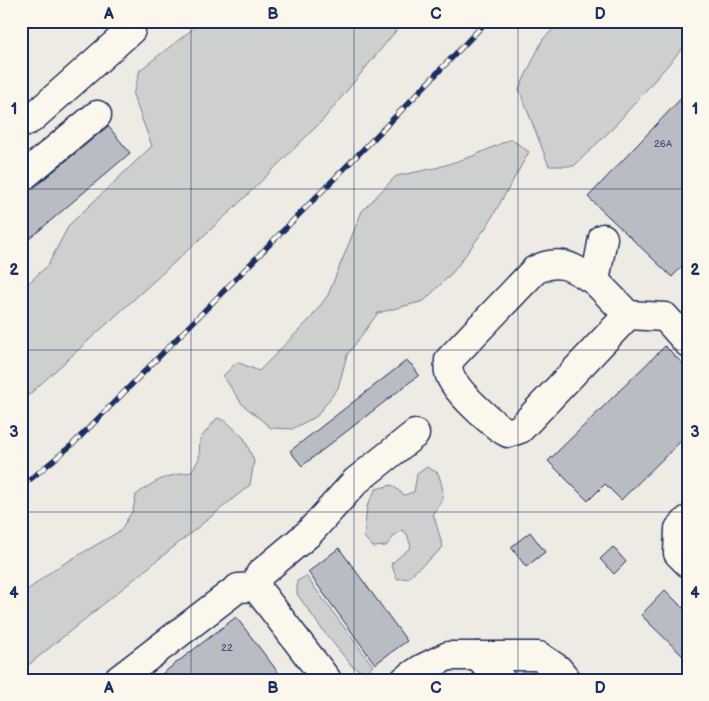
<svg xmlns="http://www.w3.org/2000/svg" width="709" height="701" font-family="'Balsamiq Sans',sans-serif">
	<rect width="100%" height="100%" fill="#eeebe4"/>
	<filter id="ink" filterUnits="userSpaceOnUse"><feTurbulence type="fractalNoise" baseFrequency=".02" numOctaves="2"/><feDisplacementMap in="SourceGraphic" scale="10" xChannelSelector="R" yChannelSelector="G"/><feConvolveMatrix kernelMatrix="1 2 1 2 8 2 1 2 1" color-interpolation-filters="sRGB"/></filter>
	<g filter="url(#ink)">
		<g fill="#cecfcf" stroke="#747f96">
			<polygon points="203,21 404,21 322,121 233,209 21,402 21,290 48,265 69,225 152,146 133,95 140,70"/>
			<polygon points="562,21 688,21 688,42 612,129 574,166 549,166 519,89 543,39"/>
			<polygon points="511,139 529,152 487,226 453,272 424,301 378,313 347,355 338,388 317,416 292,429 271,428 242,404 223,376 237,362 259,371 311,318 328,295 362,211 396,176 436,168 473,156"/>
			<path d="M217,418l9,3 18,17 10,23 -4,24 -229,186v-76l32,-25 67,-39 13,-21 3,-15c21,-16 29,-19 55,-23l8,-13 1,-20z"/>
			<path d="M427,467l11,6c6,17 8,25 -5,40l10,34c-11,12 -24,19 -35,31l-11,1 -6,-15 20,-17 -4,-13 -5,-4 -7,5 -9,11 -13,1 -9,-10 3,-31 9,-17 16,-4 12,10 10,-3 3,-18z"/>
			<polygon points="306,576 373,666 365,673 352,666 324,632 297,594 297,581"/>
		</g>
		<g fill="#b9bcc3" stroke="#1b2f5e">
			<polygon points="688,91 688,260 672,277 588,197"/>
			<polygon points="108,126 130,153 21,246 21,193 31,190"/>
			<polygon points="665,346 688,369 688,434 621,500 605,484 588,501 548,461"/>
			<polygon points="406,361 412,365 419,375 302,466 290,451"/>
			<polygon points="530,532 545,552 526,567 511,547"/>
			<polygon points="613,547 626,562 614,574 600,559"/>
			<polygon points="339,548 407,641 375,664 308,572"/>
			<polygon points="665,590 688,613 688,661 641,615"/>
			<polygon points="236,617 284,680 154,680"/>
		</g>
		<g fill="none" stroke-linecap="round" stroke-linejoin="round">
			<g stroke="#1b2f5e" stroke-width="31">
				<g id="minor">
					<polyline points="21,124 31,119 131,30 131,21"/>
					<polyline points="21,178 97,115"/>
					<polyline points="603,238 595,281 628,315 665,317 688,343"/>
					<path d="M595,281c-22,-13 -34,-24 -60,-11l-86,90c0,4 -1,8 0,12 3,17 44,53 59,61l12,-4 108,-114"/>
					<polyline points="688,520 679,529 678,553 688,563"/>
					<polyline points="256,587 260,574 308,534 356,481 415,434"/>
					<polyline points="477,656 501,680"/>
					<polyline points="118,680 238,588 256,587 327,680"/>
					<polyline points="405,680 423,668 448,656 539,656 558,669 567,680"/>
				</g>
			</g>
			<use href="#minor" stroke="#fbf7ec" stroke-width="28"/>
			<g stroke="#1b2f5e" stroke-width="5.5">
				<polyline id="rail" points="21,487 73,444 395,117 487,21"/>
			</g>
			<use href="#rail" stroke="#fbf7ec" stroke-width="4" stroke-dasharray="11" stroke-linecap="butt"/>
		</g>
	</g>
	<path fill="none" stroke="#1b2f5e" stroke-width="1" stroke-opacity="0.55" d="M191,21v659M354,21v659M518,21v659M21,189h667M21,350h667M21,512h667"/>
	<g text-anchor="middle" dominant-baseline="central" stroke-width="4" stroke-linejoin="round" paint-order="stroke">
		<g font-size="10" fill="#425277">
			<text x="663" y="144">26А</text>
			<text x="227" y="648">22</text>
		</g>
	</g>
	<rect width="709" height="701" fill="none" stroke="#fbf7ec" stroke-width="55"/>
	<rect x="28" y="28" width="654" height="646" fill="none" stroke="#1b2f5e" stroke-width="2"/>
	<g font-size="16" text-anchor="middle" font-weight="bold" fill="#1b2f5e">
		<text x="109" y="19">A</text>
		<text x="273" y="19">B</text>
		<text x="436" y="19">C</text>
		<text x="600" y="19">D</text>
		<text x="14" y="114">1</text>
		<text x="695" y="114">1</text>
		<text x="14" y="275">2</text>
		<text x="695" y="275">2</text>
		<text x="14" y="437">3</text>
		<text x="695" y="437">3</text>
		<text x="14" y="598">4</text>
		<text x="695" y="598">4</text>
		<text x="109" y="693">A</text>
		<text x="273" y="693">B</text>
		<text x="436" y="693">C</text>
		<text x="600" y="693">D</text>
	</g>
</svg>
